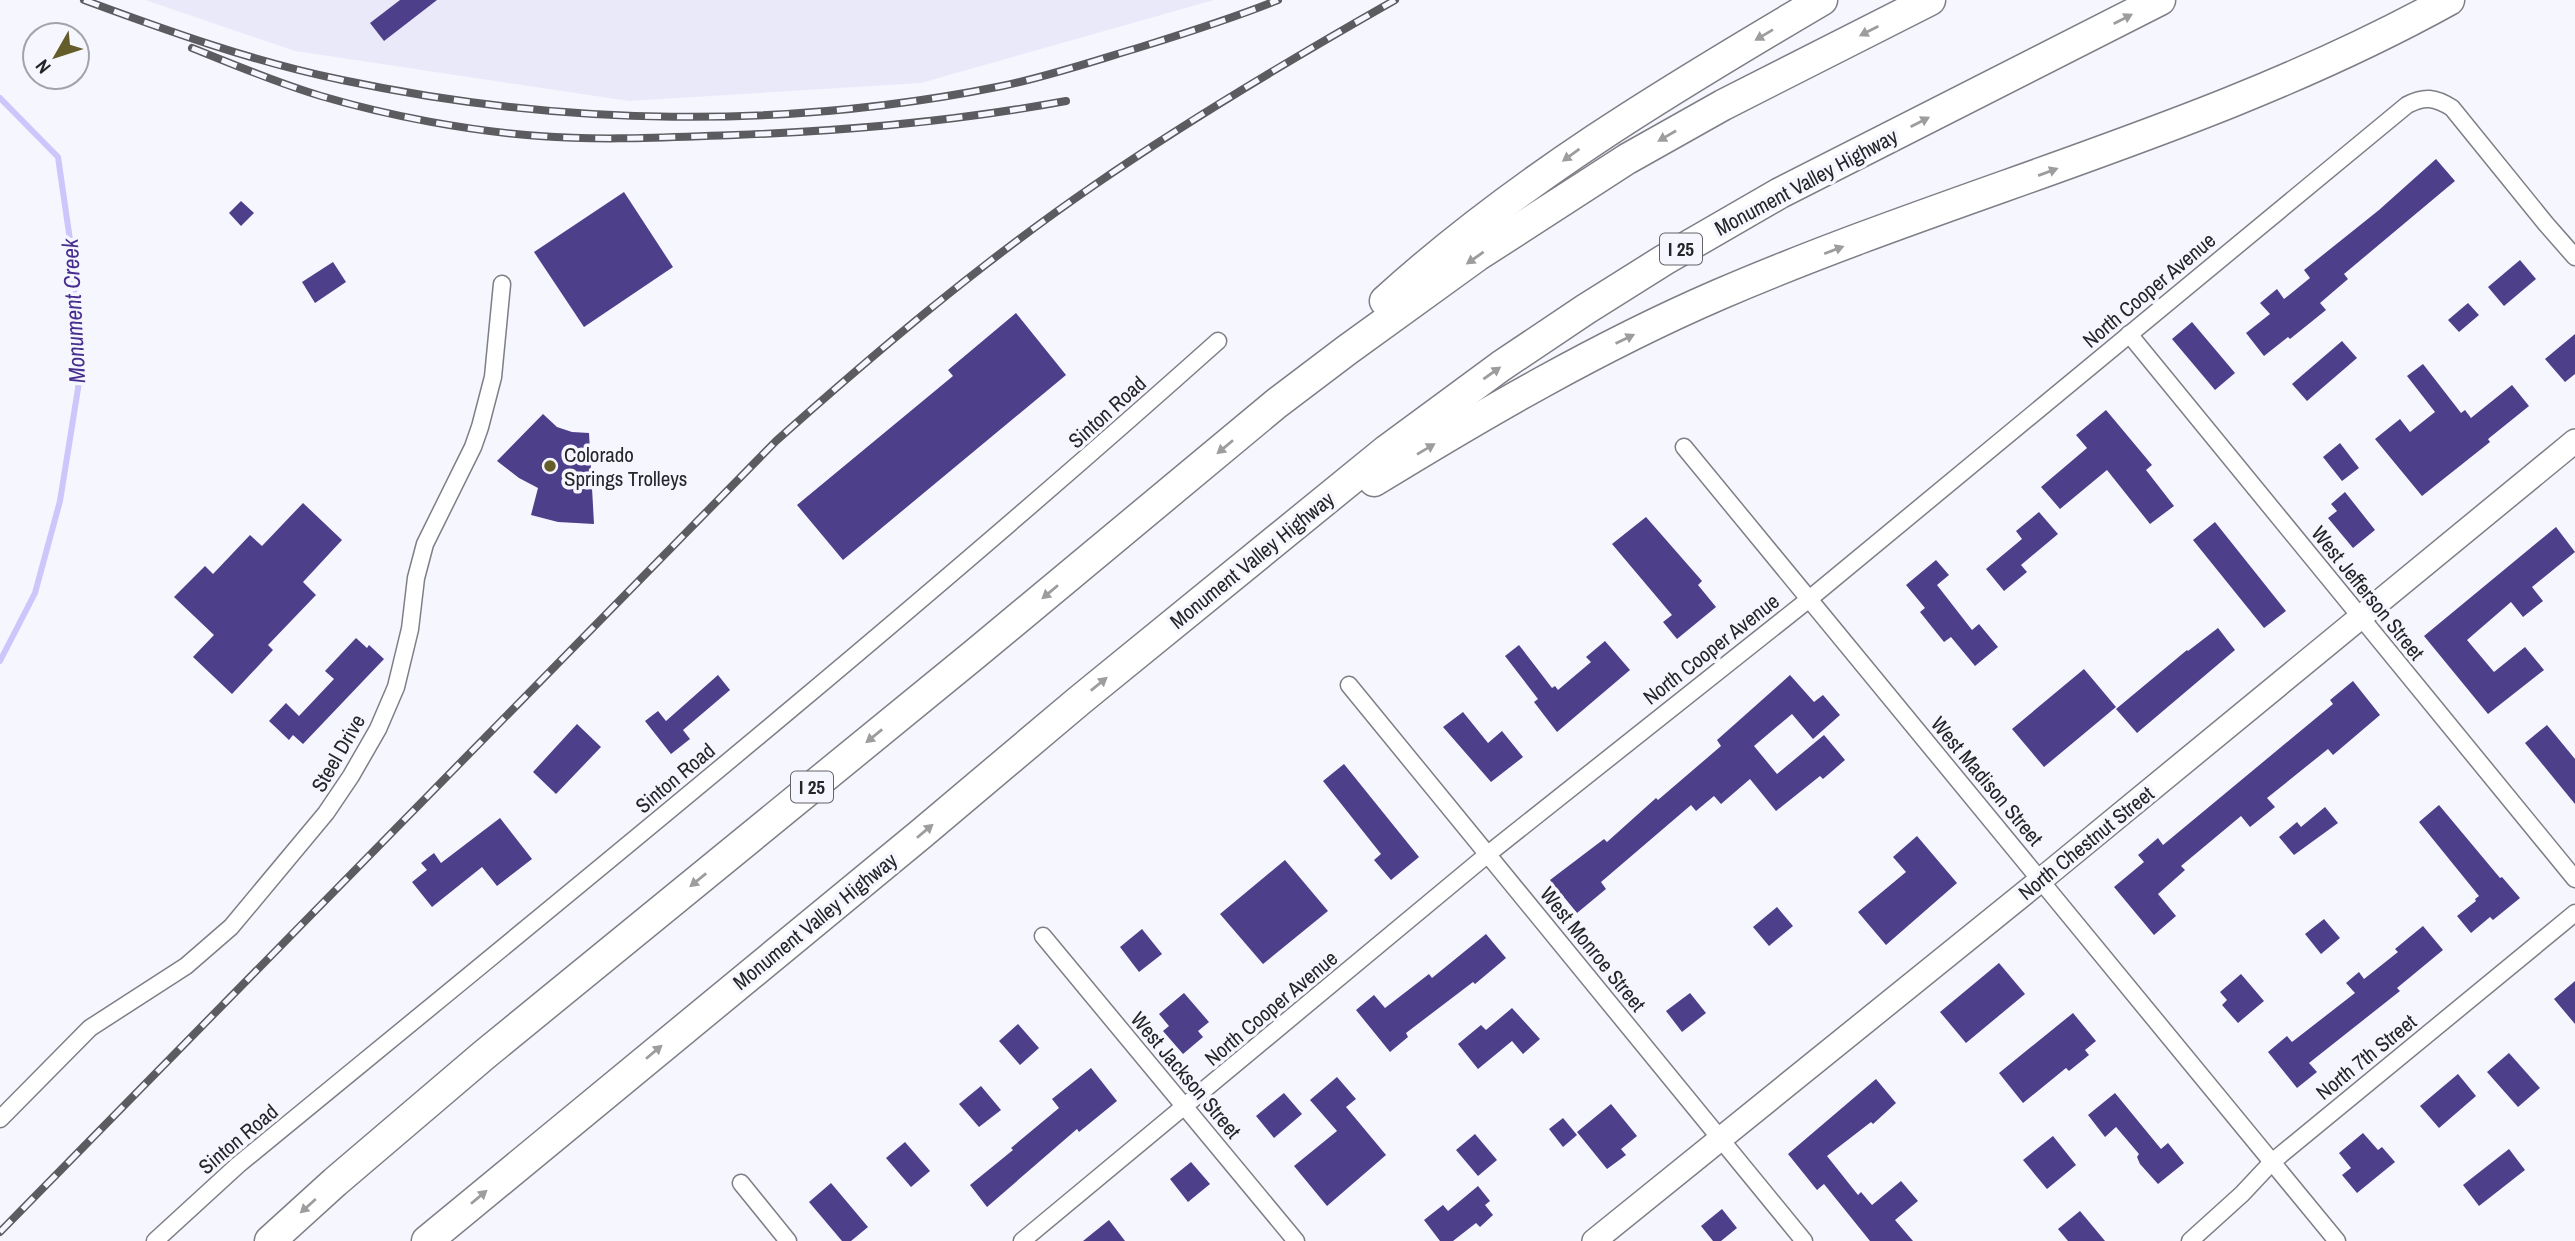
<svg xmlns="http://www.w3.org/2000/svg" width="2575" height="1241" font-family="'Archivo Narrow',sans-serif">
	<rect width="100%" height="100%" fill="#f6f6ff"/>
	<polygon fill="#eae9fa" points="145,0 1214,0 921,83 629,101 295,51"/>
	<g fill="none" stroke-linecap="round" stroke-linejoin="round">
		<polyline stroke="#ccc6fa" stroke-width="6" points="0,98 58,157 72,254 80,376 60,501 35,593 0,661"/>
	</g>
	<g fill="#4e3f8a">
		<polygon points="400,0 437,0 384,41 370,23"/>
		<polygon points="2436,159 2455,181 2344,274 2348,279 2320,303 2326,310 2290,339 2288,337 2264,356 2246,333 2270,314 2260,303 2277,289 2284,299 2310,278 2304,270 2379,210"/>
		<polygon points="624,192 673,267 584,327 534,252"/>
		<polygon points="241,201 254,213 241,226 229,213"/>
		<polygon points="2520,260 2536,279 2504,306 2488,287"/>
		<polygon points="333,262 346,282 315,303 302,282"/>
		<polygon points="2468,303 2479,315 2459,332 2448,320"/>
		<polygon points="1016,313 1066,375 843,560 797,505 953,376 948,370"/>
		<polygon points="2192,322 2235,373 2215,390 2172,339"/>
		<polygon points="2575,334 2575,374 2565,382 2545,359"/>
		<polygon points="2342,341 2357,358 2307,401 2292,384"/>
		<polygon points="2423,364 2461,413 2465,410 2471,418 2512,385 2529,406 2488,439 2490,442 2422,496 2375,439 2400,419 2410,432 2435,412 2407,376"/>
		<polygon points="2106,410 2152,465 2146,470 2174,506 2150,524 2107,470 2060,509 2041,487 2087,448 2076,435"/>
		<polygon points="543,414 557,427 572,432 589,433 594,524 558,522 531,515 538,488 519,478 497,461"/>
		<polygon points="2340,443 2359,468 2342,481 2323,457"/>
		<polygon points="2345,492 2375,530 2353,548 2328,518 2337,511 2331,504"/>
		<polygon points="303,503 342,540 303,582 316,595 268,645 273,650 232,694 193,657 214,635 174,597 205,566 213,574 250,535 262,546"/>
		<polygon points="2039,512 2058,534 2021,565 2027,572 2004,591 1986,569 2022,539 2016,531"/>
		<polygon points="1646,517 1702,581 1698,585 1716,607 1677,639 1663,622 1672,615 1612,544"/>
		<polygon points="2215,522 2286,611 2264,628 2193,540"/>
		<polygon points="2556,527 2575,552 2532,587 2543,601 2523,617 2511,602 2467,640 2494,672 2525,647 2544,670 2488,714 2424,636"/>
		<polygon points="1936,560 1949,575 1937,585 1972,630 1979,624 1998,647 1975,666 1951,637 1944,642 1920,612 1925,608 1906,585"/>
		<polygon points="2218,628 2235,650 2137,733 2116,709 2187,650 2188,651"/>
		<polygon points="356,638 367,648 369,645 384,659 303,744 293,735 289,740 269,721 286,703 299,716 334,679 325,671"/>
		<polygon points="1605,641 1630,670 1557,732 1534,702 1538,699 1505,656 1519,645 1552,688 1555,686 1558,690 1591,662 1586,657"/>
		<polygon points="2084,669 2116,707 2044,767 2012,729"/>
		<polygon points="718,675 730,690 683,730 690,739 671,754 645,721 658,711 666,721"/>
		<polygon points="1790,675 1814,702 1823,695 1840,715 1813,739 1792,714 1754,746 1777,774 1824,735 1845,760 1823,779 1820,776 1776,811 1750,779 1721,804 1714,796 1696,811 1691,805 1601,882 1606,889 1577,913 1550,880 1604,839 1607,842 1656,798 1658,800 1721,746 1717,740"/>
		<polygon points="2353,681 2380,715 2333,755 2328,749 2267,798 2275,807 2250,827 2241,816 2181,866 2185,870 2158,894 2176,916 2154,935 2114,887 2144,862 2138,855 2158,838 2163,845 2333,704 2330,700"/>
		<polygon points="1463,712 1488,743 1502,731 1523,757 1491,782 1443,727"/>
		<polygon points="577,724 601,747 556,794 533,772"/>
		<polygon points="2547,725 2575,759 2575,804 2525,743"/>
		<polygon points="1344,764 1419,857 1391,880 1374,860 1381,854 1323,781"/>
		<polygon points="2439,805 2500,878 2502,877 2520,898 2493,920 2490,917 2471,933 2457,916 2476,901 2475,899 2479,896 2419,822"/>
		<polygon points="2325,807 2338,823 2294,855 2279,837 2297,822 2301,827"/>
		<polygon points="500,818 532,859 497,886 482,867 432,907 412,882 427,870 421,863 434,853 441,863"/>
		<polygon points="1917,836 1957,883 1886,945 1858,912 1906,872 1893,857"/>
		<polygon points="1285,860 1328,911 1263,964 1220,914"/>
		<polygon points="1777,907 1793,926 1769,946 1753,927"/>
		<polygon points="2324,919 2340,938 2321,954 2305,934"/>
		<polygon points="2423,926 2443,950 2397,988 2400,991 2309,1063 2317,1072 2297,1088 2268,1052 2287,1036 2292,1042 2355,993 2346,983 2359,972 2364,979 2398,952 2395,949"/>
		<polygon points="1142,929 1162,954 1139,972 1120,947"/>
		<polygon points="1486,934 1506,958 1475,984 1473,982 1406,1033 1408,1037 1390,1052 1356,1010 1374,995 1385,1008 1429,974 1432,978"/>
		<polygon points="1999,963 2025,994 1966,1043 1940,1012"/>
		<polygon points="2241,974 2264,1001 2238,1023 2222,1005 2227,1000 2220,992"/>
		<polygon points="2575,981 2575,1024 2554,999"/>
		<polygon points="1184,993 1209,1022 1198,1031 1203,1037 1183,1054 1163,1031 1169,1026 1159,1014"/>
		<polygon points="1690,993 1706,1013 1682,1032 1666,1011"/>
		<polygon points="1512,1008 1540,1039 1523,1054 1512,1041 1478,1069 1458,1044 1481,1025 1486,1030"/>
		<polygon points="2073,1013 2096,1041 2085,1050 2089,1055 2069,1071 2066,1068 2023,1103 1999,1073"/>
		<polygon points="1018,1024 1039,1048 1020,1065 999,1041"/>
		<polygon points="2509,1053 2540,1088 2518,1107 2487,1072"/>
		<polygon points="1091,1068 1117,1101 1079,1132 1077,1129 987,1207 970,1185 1013,1150 1011,1148 1059,1108 1052,1099"/>
		<polygon points="2458,1074 2476,1096 2439,1128 2420,1106"/>
		<polygon points="1337,1077 1356,1099 1346,1107 1386,1155 1327,1206 1294,1166 1337,1131 1310,1100"/>
		<polygon points="1876,1079 1896,1103 1873,1124 1871,1122 1827,1156 1858,1195 1861,1192 1872,1205 1901,1181 1918,1201 1895,1220 1913,1241 1870,1241 1824,1184 1817,1190 1788,1154"/>
		<polygon points="981,1086 1001,1110 979,1127 959,1104"/>
		<polygon points="1284,1093 1302,1114 1274,1138 1256,1116"/>
		<polygon points="2115,1093 2161,1149 2168,1143 2184,1163 2158,1184 2140,1164 2137,1157 2139,1154 2116,1127 2105,1137 2088,1115"/>
		<polygon points="1611,1104 1637,1136 1621,1149 1626,1155 1607,1169 1577,1132"/>
		<polygon points="1563,1118 1577,1135 1563,1147 1549,1129"/>
		<polygon points="2363,1133 2378,1150 2382,1147 2395,1162 2357,1193 2342,1175 2351,1168 2339,1153"/>
		<polygon points="1475,1134 1497,1160 1478,1176 1456,1150"/>
		<polygon points="2053,1136 2076,1165 2047,1189 2023,1160"/>
		<polygon points="905,1142 930,1171 911,1187 886,1158"/>
		<polygon points="2509,1149 2525,1170 2479,1206 2463,1185"/>
		<polygon points="1191,1162 1210,1184 1188,1202 1170,1179"/>
		<polygon points="831,1183 868,1227 851,1241 842,1241 809,1202"/>
		<polygon points="1478,1186 1490,1201 1485,1205 1493,1215 1480,1227 1476,1223 1453,1241 1440,1241 1424,1220 1443,1205 1448,1211"/>
		<polygon points="1722,1209 1737,1228 1721,1241 1713,1241 1701,1226"/>
		<polygon points="2080,1211 2105,1241 2068,1241 2058,1229"/>
		<polygon points="1109,1220 1125,1241 1083,1241"/>
	</g>
	<g fill="none" stroke-linecap="round" stroke-linejoin="round">
		<g stroke="#7e7e86" stroke-width="19">
			<g id="street">
				<polyline points="2129,334 2575,879"/>
				<polyline points="1684,447 2337,1241"/>
				<polyline points="1349,685 1804,1241"/>
				<polyline points="1043,936 1296,1241"/>
				<polyline points="0,1119 90,1028 186,966 231,927 326,813 351,776 378,729 396,687 410,629 416,578 425,544 473,447 480,427 493,377 502,284"/>
				<polyline points="741,1183 788,1241"/>
				<path d="M155,1241l83,-76c330,-271 661,-539 980,-824"/>
				<path d="M1022,1241l466,-387 320,-254 599,-495c17,-9 28,-8 45,3l94,116 29,33"/>
				<polyline points="2190,1241 2242,1194 2272,1162 2575,913"/>
			</g>
		</g>
		<g stroke="#7e7e86" stroke-width="26">
			<polyline id="secondary" points="1594,1241 2042,879 2575,441"/>
		</g>
		<g stroke="#7e7e86" stroke-width="33">
			<g id="highway">
				<path d="M1385,301c132,-120 284,-211 437,-301"/>
				<path d="M1374,481c111,-68 224,-134 344,-186 241,-104 500,-167 731,-295"/>
				<polyline points="270,1241 335,1182 484,1055 975,654 1277,403 1347,350 1477,256 1627,159 1723,105 1930,0"/>
				<polyline points="427,1241 921,834 1080,700 1387,450 1501,366 1586,309 1664,260 1780,193 2160,0"/>
			</g>
		</g>
		<use href="#street" stroke="#fff" stroke-width="16"/>
		<use href="#secondary" stroke="#fff" stroke-width="23"/>
		<use href="#highway" stroke="#fff" stroke-width="30"/>
		<g stroke="#5c5b60" stroke-width="8">
			<g id="rail">
				<path d="M84,0c84,31 170,62 258,80 218,46 442,50 660,6 48,-10 95,-26 142,-40 45,-14 90,-28 134,-46"/>
				<path d="M192,48c43,17 85,35 129,48 68,20 148,35 218,40 66,5 131,1 196,-1 112,-4 222,-14 331,-34"/>
				<path d="M0,1232l776,-791c101,-90 205,-178 317,-255 97,-67 200,-128 302,-186"/>
			</g>
		</g>
		<use href="#rail" stroke="#f6f6ff" stroke-width="5" stroke-dasharray="16" stroke-linecap="butt"/>
	</g>
	<defs><path id="oneway-solid" d="M-6-.8H1V-3.2L6.5 0L1 3.2V.8H-6Z" transform="scale(1.75)"/></defs>
	<g fill="#9d9c9e">
		<use href="#oneway-solid" transform="translate(2123 19) rotate(-27)"/>
		<use href="#oneway-solid" transform="translate(1869 31) rotate(153)"/>
		<use href="#oneway-solid" transform="translate(1764 35) rotate(149)"/>
		<use href="#oneway-solid" transform="translate(1920 122) rotate(-27)"/>
		<use href="#oneway-solid" transform="translate(1667 136) rotate(150)"/>
		<use href="#oneway-solid" transform="translate(1571 155) rotate(144)"/>
		<use href="#oneway-solid" transform="translate(2048 172) rotate(-20)"/>
		<use href="#oneway-solid" transform="translate(1834 250) rotate(-21)"/>
		<use href="#oneway-solid" transform="translate(1475 258) rotate(145)"/>
		<use href="#oneway-solid" transform="translate(1625 339) rotate(-26)"/>
		<use href="#oneway-solid" transform="translate(1492 373) rotate(-35)"/>
		<use href="#oneway-solid" transform="translate(1225 447) rotate(140)"/>
		<use href="#oneway-solid" transform="translate(1426 449) rotate(-31)"/>
		<use href="#oneway-solid" transform="translate(1050 592) rotate(140)"/>
		<use href="#oneway-solid" transform="translate(1099 684) rotate(-39)"/>
		<use href="#oneway-solid" transform="translate(874 736) rotate(141)"/>
		<use href="#oneway-solid" transform="translate(925 831) rotate(-40)"/>
		<use href="#oneway-solid" transform="translate(698 880) rotate(141)"/>
		<use href="#oneway-solid" transform="translate(654 1052) rotate(-40)"/>
		<use href="#oneway-solid" transform="translate(479 1197) rotate(-40)"/>
		<use href="#oneway-solid" transform="translate(308 1206) rotate(138)"/>
	</g>
	<circle fill="#645d29" stroke="#f6f6ff" stroke-width="2.5" cx="550" cy="466" r="7"/>
	<g text-anchor="middle" dominant-baseline="central" stroke-width="7" stroke-linejoin="round" paint-order="stroke">
		<g fill="#f6f6ff" stroke="#646368" stroke-width="2">
			<rect x="1660" y="233.5" width="42" height="31" rx="5"/>
			<rect x="791" y="771.5" width="42" height="31" rx="5"/>
		</g>
		<g font-size="19" font-weight="bold" fill="#252427">
			<text x="1681" y="249">I 25</text>
			<text x="812" y="787">I 25</text>
		</g>
		<g font-size="21" fill="#252427" stroke="#f6f6ff">
			<text transform="translate(1806 182) rotate(-28)">Monument Valley Highway</text>
			<text transform="translate(2149 290) rotate(-40)">North Cooper Avenue</text>
			<text transform="translate(1107 412) rotate(-42)">Sinton Road</text>
			<text transform="translate(1252 560) rotate(-39)">Monument Valley Highway</text>
			<text transform="translate(2368 593) rotate(51)">West Jefferson Street</text>
			<text transform="translate(1711 649) rotate(-38)">North Cooper Avenue</text>
			<text transform="translate(338 753) rotate(-60)">Steel Drive</text>
			<text transform="translate(675 778) rotate(-40)">Sinton Road</text>
			<text transform="translate(1987 781) rotate(50)">West Madison Street</text>
			<text transform="translate(2086 843) rotate(-39)">North Chestnut Street</text>
			<text transform="translate(815 921) rotate(-39)">Monument Valley Highway</text>
			<text transform="translate(1593 949) rotate(51)">West Monroe Street</text>
			<text transform="translate(1271 1008) rotate(-40)">North Cooper Avenue</text>
			<text transform="translate(2366 1057) rotate(-39)">North 7th Street</text>
			<text transform="translate(1186 1075) rotate(50)">West Jackson Street</text>
			<text transform="translate(238 1139) rotate(-40)">Sinton Road</text>
		</g>
		<g font-size="21" fill="#252427" stroke="#f6f6ff" text-anchor="start">
			<text x="564" y="454">Colorado<tspan x="564" dy="24">Springs Trolleys</tspan></text>
		</g>
		<g font-size="23" font-style="italic" fill="#472e8e" stroke="#f6f6ff">
			<text transform="translate(73 311) rotate(-93)">Monument Creek</text>
		</g>
	</g>
	<g transform="translate(56 56) rotate(231)"><circle r="33" fill="#f6f6ff" stroke="#a2a2a9" stroke-width="2"/>
	<path d="M0-5L12 26L0 18L-12 26Z" fill="#645d29"/>
	<text y="-10" font-size="19" font-weight="bold" text-anchor="middle" fill="#252427">N</text>
	</g>
</svg>
